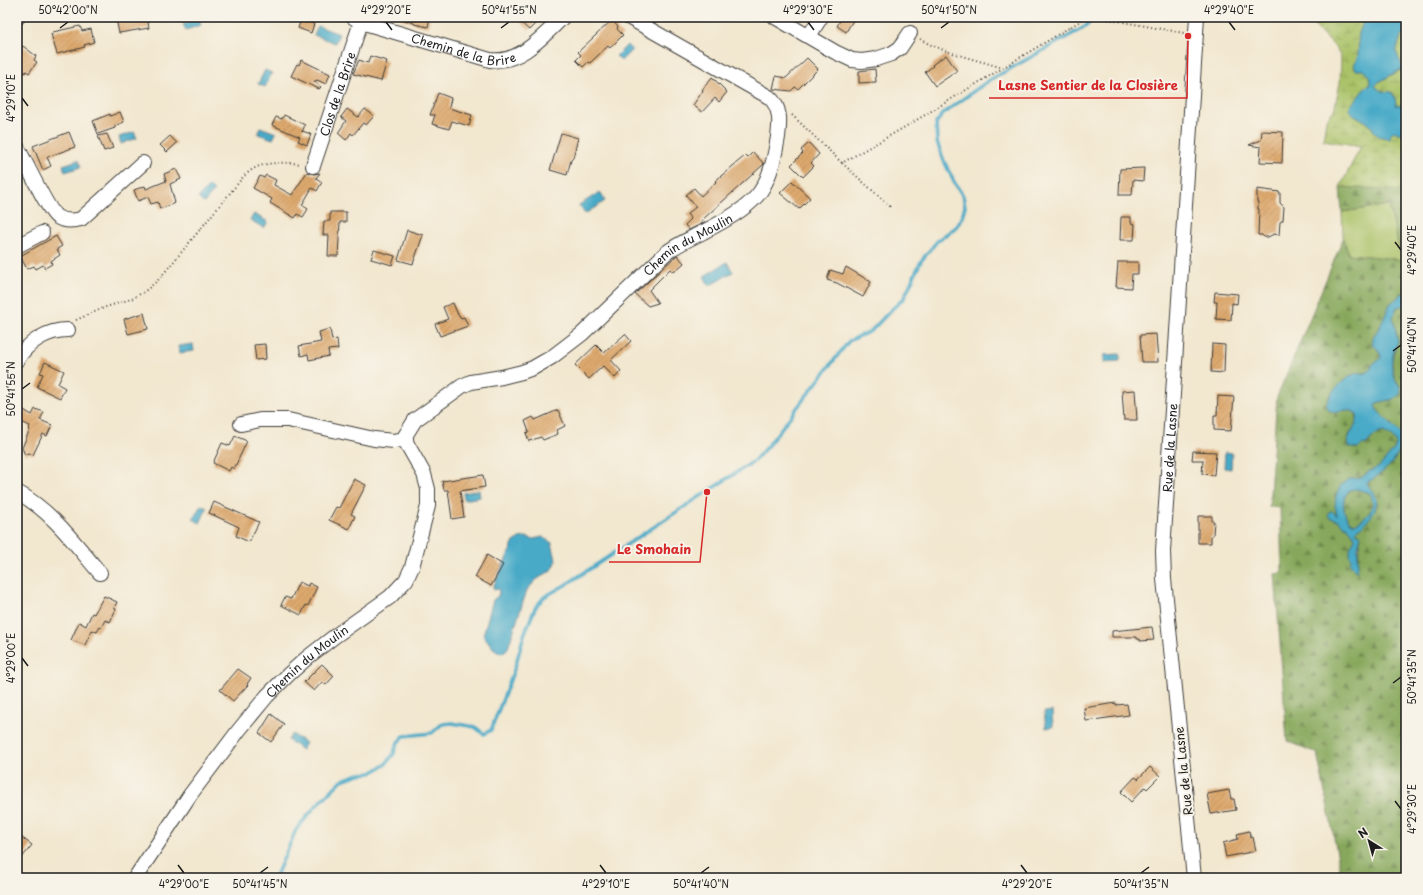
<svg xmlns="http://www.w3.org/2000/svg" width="1423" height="895" font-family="'Playpen Sans',sans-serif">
	<defs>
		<pattern id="forest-firs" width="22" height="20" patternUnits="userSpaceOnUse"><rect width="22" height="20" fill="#87a85c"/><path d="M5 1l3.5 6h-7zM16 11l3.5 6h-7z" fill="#6e884b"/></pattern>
		<pattern id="wetland-marsh" width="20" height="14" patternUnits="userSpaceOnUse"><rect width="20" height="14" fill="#aac267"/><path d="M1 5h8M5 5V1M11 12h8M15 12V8" fill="none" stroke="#92a659"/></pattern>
		<pattern id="building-hatch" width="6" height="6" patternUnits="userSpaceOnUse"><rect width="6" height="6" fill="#dda86d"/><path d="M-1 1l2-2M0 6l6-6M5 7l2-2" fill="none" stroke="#bd905e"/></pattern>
	</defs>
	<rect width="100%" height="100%" fill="#f7f3e8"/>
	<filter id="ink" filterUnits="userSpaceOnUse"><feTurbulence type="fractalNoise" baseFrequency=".025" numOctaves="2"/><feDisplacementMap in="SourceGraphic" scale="8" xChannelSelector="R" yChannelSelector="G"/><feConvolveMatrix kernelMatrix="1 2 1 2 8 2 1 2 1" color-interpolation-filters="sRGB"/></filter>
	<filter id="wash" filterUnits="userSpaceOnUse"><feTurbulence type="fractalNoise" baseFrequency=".012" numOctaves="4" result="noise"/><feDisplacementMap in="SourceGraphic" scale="16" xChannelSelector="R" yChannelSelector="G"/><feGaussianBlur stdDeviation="0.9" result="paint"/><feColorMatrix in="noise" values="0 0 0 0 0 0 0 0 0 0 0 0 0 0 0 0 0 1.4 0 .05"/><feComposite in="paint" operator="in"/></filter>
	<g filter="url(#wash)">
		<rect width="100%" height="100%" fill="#f2e7cf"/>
		<polygon fill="#aac267" stroke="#636f42" points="1389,205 1402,260 1349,254 1343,239 1342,212"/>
		<g fill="url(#forest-firs)" stroke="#52623c">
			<path d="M1340,187l66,4v34l-1,1 -3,15 4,6v46h-3l-29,42 3,15 4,3v5c-2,3 -4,3 -7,5 -3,3 -3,8 -8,10 -3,1 -7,-1 -10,0 -10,5 -19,14 -27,23l1,15 6,2c8,-4 13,-4 21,1 2,11 -8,17 -10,27l11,8 5,-5 3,1 9,-10 8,-3 9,5 3,4 1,4 -3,6 -14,16 -9,4 -9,7 -11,1c-7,13 -23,33 -7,45 6,4 10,8 12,15l-4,7 6,21c2,-10 1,-20 4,-30l-5,-5v-2l6,-3 16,-22 -9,-18 -2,-2 1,-3c18,-11 34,-24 34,-47l-24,-24 -3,-4 2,-4 7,-2 8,-1 8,-10v-4c-10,-13 -10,-29 -2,-44l-5,-25 4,-10 9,-2v573h-64l-25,-125 -30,-12 -12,-167 7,-1 -2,-65 -11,-1 8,-110 66,-158 6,15 53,6 -13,-55 -47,7z"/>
			<path d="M1356,489l14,4c7,15 -2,24 -15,31 -12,-3 -16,-26 -5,-33 0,-1 5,-2 6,-2z"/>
		</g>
		<g fill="url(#wetland-marsh)" stroke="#636f42">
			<polygon points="1308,17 1364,17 1364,21 1359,33 1358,60 1362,69 1369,75 1370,85 1353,114 1368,123 1378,136 1390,138 1390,134 1394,130 1400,133 1406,123 1406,191 1340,187 1361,146 1323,140 1326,120 1334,110 1340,83 1341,57 1336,48 1312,23"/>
			<polygon points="1406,33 1406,98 1404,100 1401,106 1396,105 1395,98 1392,92 1381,91 1375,86 1379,82 1403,69 1396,52 1401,36"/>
		</g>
		<g fill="#48aac8" stroke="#326372" fill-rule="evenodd">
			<path d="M1364,17h42v16l-5,3 -5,16 7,16 -24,14 -4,4 6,5 11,1 3,6 1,7 5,1 3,-6 2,-2v25l-6,11 -6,-3 -3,2 -1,6 -12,-3 -10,-13 -15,-9 -5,-5 17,-21 5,-3 -1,-10 -7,-5h-6l-2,-5c7,-10 3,-21 5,-32 2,-6 5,-10 5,-16z"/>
			<polygon points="199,18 201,25 186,30 183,24"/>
			<polygon points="318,26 339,34 335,43 314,35"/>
			<polygon points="627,45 632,50 621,61 616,56"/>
			<polygon points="265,70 272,73 265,87 258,84"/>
			<polygon points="260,127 276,133 273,139 258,134"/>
			<polygon points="134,132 137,138 121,144 119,137"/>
			<polygon points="78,160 81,167 65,172 63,165"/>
			<polygon points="209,186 214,191 204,203 198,198"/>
			<polygon points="600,192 605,201 585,214 579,205"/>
			<polygon points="254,214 268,222 264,228 250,220"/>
			<polygon points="727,262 733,272 709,286 704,276"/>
			<path d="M1403,293h3v12l-9,2 -4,10 5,25c-6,11 -9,25 -3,37 1,3 4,5 5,8 1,2 0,4 1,6 -7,8 -14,7 -24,10l-2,3 3,5 24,24c0,23 -16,36 -34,47l-1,3c3,3 6,4 8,9 7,13 -8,30 -19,36v2l5,4c-1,4 -2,7 -3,10 -1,8 2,19 -2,26l-6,-9 1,-4 -2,-4 2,-9 4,-7 -1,-4 -7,-9h-4l-4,-6 -9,-2 -2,-4 2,-3h2l5,5 -2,-10 1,-11 5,-10 9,-6 11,-1 9,-7 9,-4 14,-16 3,-6 -1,-4 -3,-4 -9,-5 -8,3 -10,10 -2,-1 -5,5 -9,-2c-5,-14 11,-19 8,-33 -7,-5 -13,-5 -21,-1l-6,-2 -4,-6c5,-14 16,-25 30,-32 3,-1 6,1 10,0 5,-2 5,-7 8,-10 3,-2 5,-2 7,-5 -1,-6 -4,-11 -9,-14l2,-9 6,-8 10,-23zM1356,489l14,4c7,15 -2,24 -15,31 -12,-3 -16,-26 -5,-34 0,0 5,-1 6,-1z"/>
			<polygon points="193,344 194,351 179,353 178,346"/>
			<polygon points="1120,354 1120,361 1104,362 1104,355"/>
			<polygon points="1225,452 1232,453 1231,469 1224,468"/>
			<polygon points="479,490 480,497 464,500 463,493"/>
			<polygon points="201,505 207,508 200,523 193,519"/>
			<polygon points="526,537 533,539 543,537 552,543 556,560 555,565 550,571 536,580 527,590 508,648 505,651 501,653 494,649 483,635 493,600 498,596 499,592 498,589 494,590 493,587 514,542 519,538"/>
			<polygon points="1052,711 1053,727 1046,728 1044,712"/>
			<polygon points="292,734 306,743 302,750 288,740"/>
		</g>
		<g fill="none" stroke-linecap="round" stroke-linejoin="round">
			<g stroke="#48aac8" stroke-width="3.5">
				<polyline points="1401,131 1406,131"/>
				<polyline points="275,878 296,830 315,807 342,780 359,774 371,773 385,765 393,755 398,742 404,736 432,733 442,724 452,723 475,727 484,734 491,730 515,667 524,635 535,608 544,597 567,584 754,461 769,444 849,341 871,331 891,310 904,298 921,261 938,240 955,228 961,220 965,206 963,196 954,182 944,161 937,142 936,123 945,112 988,81 1085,27 1095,17"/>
			</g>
		</g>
		<g id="blocks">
			<g fill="url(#building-hatch)">
				<polygon points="123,17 147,17 149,28 119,33 116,19"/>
				<polygon points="402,17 430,17 428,27 414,24 414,23 401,19"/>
				<polygon points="515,17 529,17 535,24 529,30"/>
				<polygon points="842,17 855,17 846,32 837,26"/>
				<polygon points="301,20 314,24 311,33 298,28"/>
				<polygon points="612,20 618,27 617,29 623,35 610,48 608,46 590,63 588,62 583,67 576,60 581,55 578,52"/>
				<polygon points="80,26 82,31 91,29 94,42 84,45 85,47 57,54 51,34 54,34 53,32"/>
				<polygon points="23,46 36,56 34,60 37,62 29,73 26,71 25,73 17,67 17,55"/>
				<polygon points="946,55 957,71 935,86 925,72 933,66 932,65"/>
				<polygon points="370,56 387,61 381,81 353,74 359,60 368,63"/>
				<polygon points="807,58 818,69 798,89 795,87 791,91 773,89 776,76 786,78"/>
				<polygon points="301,60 330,74 326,84 317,80 316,81 314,81 321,87 319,89 291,76 297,64 299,65"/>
				<polygon points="875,69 876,82 859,83 859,71"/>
				<polygon points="712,77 727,92 719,102 715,98 702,112 693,105 703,91 702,90"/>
				<polygon points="438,93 451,98 449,108 472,115 469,126 452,121 449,129 432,124 435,115 430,115"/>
				<polygon points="347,109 358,117 365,109 374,116 366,125 363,123 353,135 351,133 346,140 338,133 346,121 341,117"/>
				<polygon points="120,112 124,122 115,126 115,128 98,134 93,121 110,114 110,116"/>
				<polygon points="284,115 305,125 302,132 302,131 311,134 307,145 298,141 300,137 272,125 276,117 282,119"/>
				<polygon points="1262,131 1283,132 1282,163 1260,162 1261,147 1249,145 1261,140"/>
				<polygon points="69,132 75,147 47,157 51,166 43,170 33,146"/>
				<polygon points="561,133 578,138 573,158 571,160 567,175 550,170"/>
				<polygon points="107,134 113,148 104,151 98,136"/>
				<polygon points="170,136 177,143 167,152 160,145"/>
				<polygon points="809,143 819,154 811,163 814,166 803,177 791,165 803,153 801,150"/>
				<polygon points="753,152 764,164 701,221 703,223 689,230 685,225 691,219 687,214 696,207 686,195 694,188 701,196 716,182 715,181 746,155 748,157"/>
				<polygon points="1144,168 1143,181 1133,180 1132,195 1119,195 1120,169"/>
				<polygon points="176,169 181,179 170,184 175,203 160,209 158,202 151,204 148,197 138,201 134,190 145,186 146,189 166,181 164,174"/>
				<polygon points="307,172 314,174 320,173 316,178 322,182 317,191 312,188 302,205 308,209 303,217 297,214 295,218 270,203 272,199 253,188 260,176 264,178 266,175 276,180 274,185 292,195"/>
				<polygon points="792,181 810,198 799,209 780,193"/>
				<polygon points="1257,189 1280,192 1280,203 1284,207 1283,220 1280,222 1279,235 1274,234 1268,237 1264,237 1262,235 1258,235 1259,209 1258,209 1258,202 1257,202"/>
				<polygon points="330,212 346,212 346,222 340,222 338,256 328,256 329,235 323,235 324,221 330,221"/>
				<polygon points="1121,217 1131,217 1131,223 1135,224 1134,240 1120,240"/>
				<polygon points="407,230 423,235 413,264 398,260"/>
				<polygon points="56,236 62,246 57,249 60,255 51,261 52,264 45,268 43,265 36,269 34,266 27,269 20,256"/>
				<polygon points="374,250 395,256 392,265 371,259"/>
				<polygon points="677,255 684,263 674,272 670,269 649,290 658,303 648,306 635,294"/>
				<polygon points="1118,262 1138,262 1138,274 1132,274 1131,288 1116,287"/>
				<polygon points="846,267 871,282 863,297 837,283 827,280 830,270 843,274"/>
				<polygon points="1215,292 1238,294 1237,304 1232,303 1231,320 1216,319 1217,302 1214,302"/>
				<polygon points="453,303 458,315 459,315 461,318 464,317 468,326 440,336 435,324 448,319 443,307"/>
				<polygon points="144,313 148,329 128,334 124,319"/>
				<polygon points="330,329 332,340 337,339 338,349 328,350 329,356 309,360 308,354 301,356 299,346 321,342 319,332"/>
				<polygon points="625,334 631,341 611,360 621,371 615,378 603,366 589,379 575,365 596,345 604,353"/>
				<polygon points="1156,334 1158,362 1142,362 1140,335"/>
				<polygon points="265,344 266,359 256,360 254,345"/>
				<polygon points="1212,344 1225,345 1224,373 1211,372"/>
				<polygon points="45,362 64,371 58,384 65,388 60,398 37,387 43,374 40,373"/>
				<polygon points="1135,390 1137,420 1124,420 1122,391"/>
				<polygon points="1218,396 1234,397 1231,431 1214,430 1214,415 1217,415"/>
				<polygon points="17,406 32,415 35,409 44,412 40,420 52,425 47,436 43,434 33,455 29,453 25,455 22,448 30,429 29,428 30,426 17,420"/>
				<polygon points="558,410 565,426 557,430 558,434 543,440 541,437 529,441 526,433 529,432 525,421 533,417 535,420"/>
				<polygon points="235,436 247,441 234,469 231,467 229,471 213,463 222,443 230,446"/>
				<polygon points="1193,451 1216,452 1214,475 1202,474 1203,460 1192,460"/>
				<polygon points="483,475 485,487 460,491 464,517 452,519 448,490 444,490 442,481"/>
				<polygon points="354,479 366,485 351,514 355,516 349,529 329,520 336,507 339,508"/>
				<polygon points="214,502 259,522 249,542 236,536 239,527 209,513"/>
				<polygon points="1198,516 1212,516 1212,522 1214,521 1213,535 1211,536 1211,543 1198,543"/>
				<polygon points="487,555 503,565 491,586 475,577"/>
				<polygon points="299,582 308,586 309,583 317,587 308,606 306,605 301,615 281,605 285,597 291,599"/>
				<polygon points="104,596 117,602 114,608 116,609 110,622 105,620 101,628 100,627 97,632 92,630 85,645 71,640 79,622 86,626 92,613 94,614"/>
				<polygon points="1152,627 1154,640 1140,641 1140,639 1137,639 1137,637 1112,637 1112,631"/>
				<polygon points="322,664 334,676 326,685 322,682 314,691 304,682"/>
				<polygon points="238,669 251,678 247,684 248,685 233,701 220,690"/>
				<polygon points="1116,703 1116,705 1127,704 1129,715 1086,721 1084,708"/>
				<polygon points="271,714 284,724 271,742 259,733"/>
				<polygon points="1150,767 1160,776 1147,789 1145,787 1131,802 1121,792 1135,777 1138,779"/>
				<polygon points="1229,790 1231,799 1234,799 1236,810 1211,814 1207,794"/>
				<polygon points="1249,831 1251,838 1253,837 1256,851 1226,857 1223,843 1238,839 1237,834"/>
				<polygon points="17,834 32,845 17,864"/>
			</g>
		</g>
	</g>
	<g filter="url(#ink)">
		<use href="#blocks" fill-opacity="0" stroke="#3c3a37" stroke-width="1"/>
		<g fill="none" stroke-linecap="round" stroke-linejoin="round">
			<g stroke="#3c3a37" stroke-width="16">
				<g id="minor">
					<polyline points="17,17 18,17"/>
					<path id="s1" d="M353,17l8,5 129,38c30,4 53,-24 73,-43"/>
					<polyline points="775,17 835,52 852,60 862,61 876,59 891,54 900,48 910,33"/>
					<polyline points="809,36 821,17"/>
					<path d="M17,147c8,13 31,64 40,70 8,5 16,4 24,2l62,-56"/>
					<path id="s2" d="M313,166l48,-144"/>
					<polyline points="17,246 42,233"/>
					<path d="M17,360c11,-18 30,-30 51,-30"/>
					<polyline points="241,424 260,420 288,420 374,439 394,441 406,439"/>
					<path d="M17,492c35,19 58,52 83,81"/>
					<path id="s3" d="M135,878l55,-83 49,-65 28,-34 22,-22 19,-17 27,-21 55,-39 16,-17 6,-13 16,-61v-17l-4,-15 -17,-30 -2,-8 10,-16 47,-34 9,-4 31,-5 20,-5 11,-4 19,-11 30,-23 84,-81c11,-9 24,-14 37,-21 18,-9 46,-24 57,-40 11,-16 15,-37 18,-55 2,-15 3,-30 -9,-40l-141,-80"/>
					<path id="s4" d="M1194,878l-30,-299 -1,-28 34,-534"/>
				</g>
			</g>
			<g stroke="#3c3a37" stroke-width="2" stroke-dasharray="1 3" stroke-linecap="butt">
				<polyline points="1096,17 1184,33"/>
				<path d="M920,39c21,13 58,21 83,29"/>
				<polyline points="792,115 842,163 910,124 1087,17"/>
				<polyline points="842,163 892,208"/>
				<path d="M76,320l30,-13 25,-8 13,-7 14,-12 12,-14 74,-90c4,-3 8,-7 13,-9 12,-5 31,-5 44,-3"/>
			</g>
			<use href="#minor" stroke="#fff" stroke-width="14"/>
		</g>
	</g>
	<path fill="none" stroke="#1c1c1c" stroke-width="1.5" d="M386,22l6,8M808,22l6,8M1229,22l6,8M60,28l8,-6M501,28l8,-6M941,28l8,-6M22,98l6,8M1395,242l6,8M1393,351l8,-6M22,389l8,-6M22,658l6,8M1393,683l8,-6M1395,801l6,8M178,865l6,8M600,865l6,8M1021,865l6,8M260,873l8,-6M701,873l8,-6M1141,873l8,-6"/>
	<g text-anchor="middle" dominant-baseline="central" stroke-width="4" stroke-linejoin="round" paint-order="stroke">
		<g font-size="12" fill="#1c1c1c" stroke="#f7f3e8">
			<text stroke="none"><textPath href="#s1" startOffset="116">Chemin de la Brire</textPath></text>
			<text stroke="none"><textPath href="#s2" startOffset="76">Clos de la Brire</textPath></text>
			<text stroke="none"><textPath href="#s3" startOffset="909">Chemin du Moulin</textPath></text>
			<text stroke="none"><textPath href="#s4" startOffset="432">Rue de la Lasne</textPath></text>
			<text stroke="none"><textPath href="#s3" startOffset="278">Chemin du Moulin</textPath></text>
			<text transform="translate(1183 771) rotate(-96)">Rue de la Lasne</text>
		</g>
	</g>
	<path fill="none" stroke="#d62828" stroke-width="1.5" d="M1188 36L1187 98H989M707 492L700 562H609"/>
	<g fill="#d62828" stroke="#f7f3e8" stroke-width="1.5">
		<circle cx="1188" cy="36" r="4"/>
		<circle cx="707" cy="492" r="4"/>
	</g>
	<g font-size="13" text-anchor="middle" font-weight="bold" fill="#d62828" stroke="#f7f3e8" stroke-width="4" stroke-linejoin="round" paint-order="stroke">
		<text x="1088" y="90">Lasne Sentier de la Closière</text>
		<text x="654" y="554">Le Smohain</text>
	</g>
	<rect width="1423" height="895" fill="none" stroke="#f7f3e8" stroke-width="44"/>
	<g transform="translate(1369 841) rotate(323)" stroke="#f7f3e8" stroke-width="3" paint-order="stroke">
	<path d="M0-3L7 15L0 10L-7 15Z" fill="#1c1c1c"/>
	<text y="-6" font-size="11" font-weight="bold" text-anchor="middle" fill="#1c1c1c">N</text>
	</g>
	<rect x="22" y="22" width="1379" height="851" fill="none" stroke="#1c1c1c" stroke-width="1.5"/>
	<g font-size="10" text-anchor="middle" fill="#1c1c1c">
		<text x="68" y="14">50°42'00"N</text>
		<text x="386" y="14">4°29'20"E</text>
		<text x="509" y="14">50°41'55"N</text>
		<text x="808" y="14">4°29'30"E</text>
		<text x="949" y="14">50°41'50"N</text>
		<text x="1229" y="14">4°29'40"E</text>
		<text transform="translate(11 98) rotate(-90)" y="4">4°29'10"E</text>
		<text transform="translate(1412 250) rotate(-90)" y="4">4°29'40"E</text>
		<text transform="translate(1412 345) rotate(-90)" y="4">50°41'40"N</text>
		<text transform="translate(11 389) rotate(-90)" y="4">50°41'55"N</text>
		<text transform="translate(11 658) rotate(-90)" y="4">4°29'00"E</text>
		<text transform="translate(1412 677) rotate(-90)" y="4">50°41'35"N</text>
		<text transform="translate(1412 809) rotate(-90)" y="4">4°29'30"E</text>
		<text x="184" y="888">4°29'00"E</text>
		<text x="260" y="888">50°41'45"N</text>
		<text x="606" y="888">4°29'10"E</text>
		<text x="701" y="888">50°41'40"N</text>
		<text x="1027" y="888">4°29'20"E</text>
		<text x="1141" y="888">50°41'35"N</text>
	</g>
</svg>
